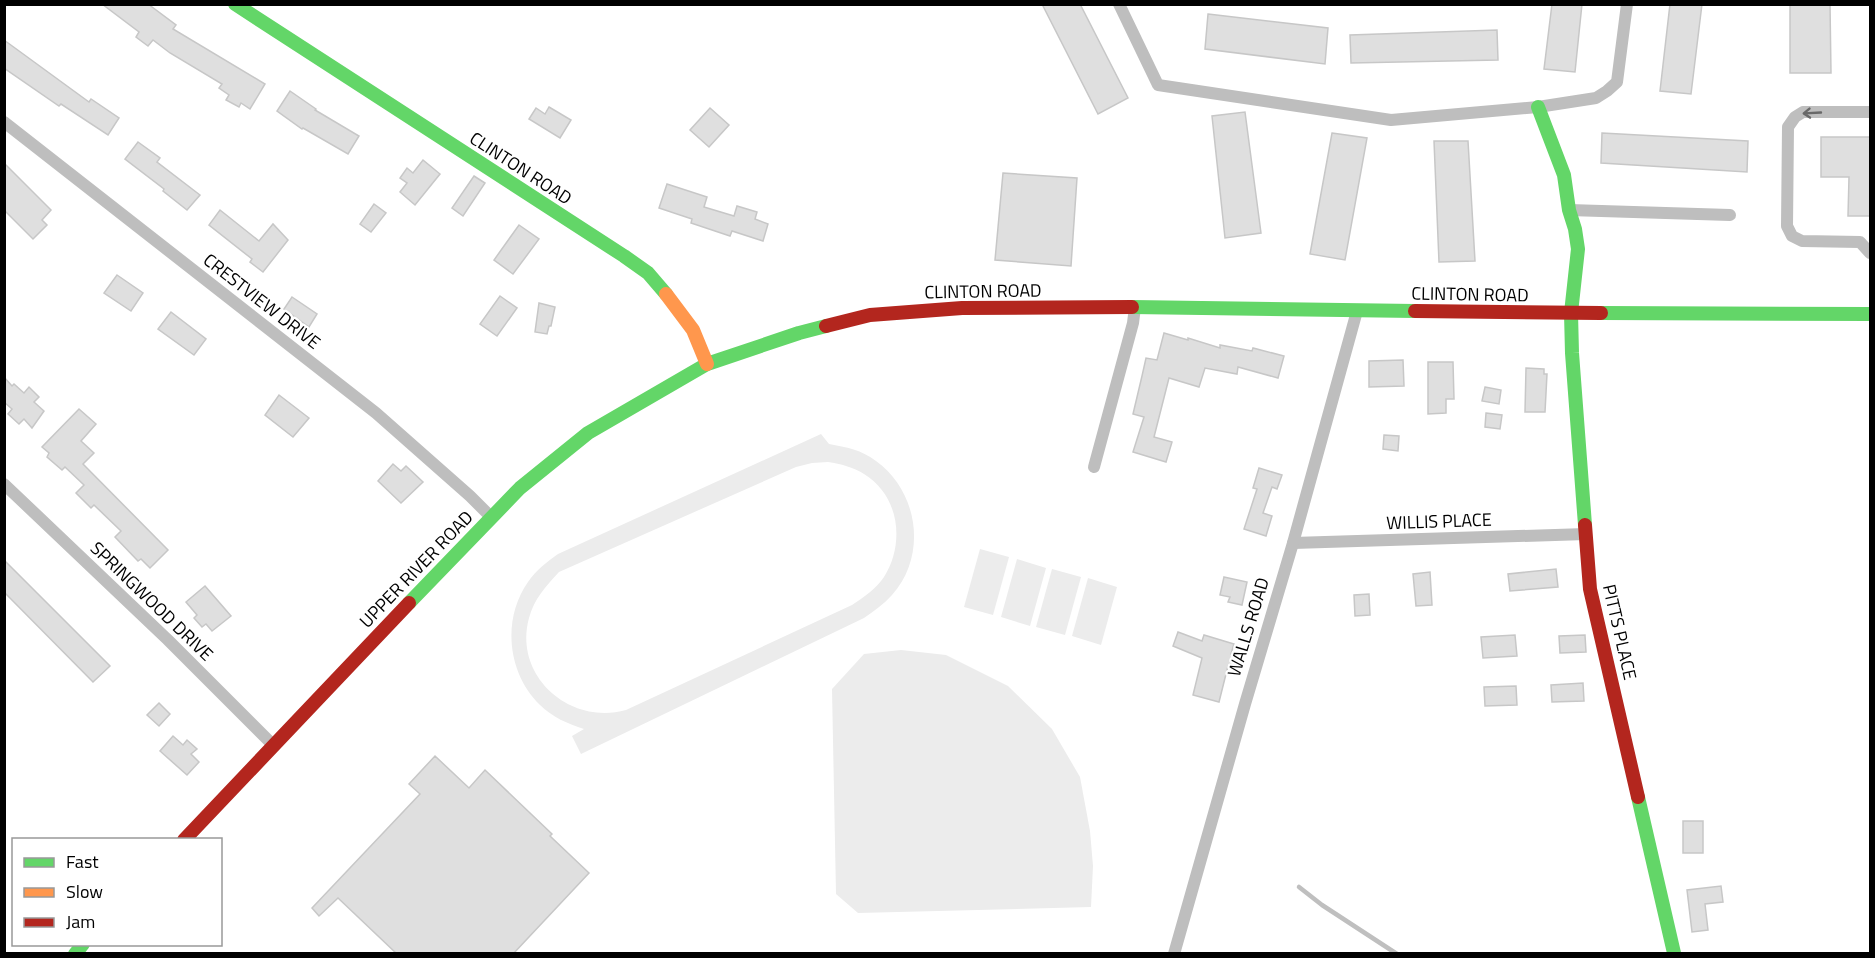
<svg xmlns="http://www.w3.org/2000/svg" width="1875" height="958" font-family="'Titillium Web',sans-serif">
	<rect width="100%" height="100%" fill="#fff"/>
	<g fill="#ececec" fill-rule="evenodd">
		<path d="M821,434l8,10c17,3 33,6 47,17 42,30 52,94 16,134 -8,9 -18,16 -28,23l-283,136 -9,-18 12,-7c-16,-5 -32,-12 -44,-24 -33,-32 -38,-86 -12,-123 8,-12 19,-20 30,-28zM828,462c13,2 25,5 36,12 36,22 41,70 20,103 -8,12 -20,20 -32,28l-226,105c-56,16 -113,-34 -97,-92 5,-19 17,-32 30,-46l237,-105 16,-4z"/>
		<polygon points="980,549 1009,557 993,615 964,607"/>
		<polygon points="1017,559 1046,568 1030,626 1001,617"/>
		<polygon points="1052,569 1081,577 1065,635 1036,627"/>
		<polygon points="1088,578 1117,587 1101,645 1072,636"/>
		<polygon points="901,650 946,655 1008,686 1052,729 1080,777 1090,831 1093,866 1091,907 858,913 836,894 832,689 864,654"/>
	</g>
	<g fill="none" stroke-linecap="round" stroke-linejoin="round">
		<polyline stroke="#bfbfbf" stroke-width="4.5" points="1299,887 1322,905 1397,954"/>
	</g>
	<g fill="#dfdfdf" stroke="#c7c7c7" stroke-width="1.5">
		<polygon points="102,4 148,4 176,25 173,29 265,84 250,109 241,103 239,107 226,100 229,95 219,88 222,84 170,53 153,40 148,46 136,37 139,32"/>
		<polygon points="1042,4 1080,4 1128,98 1098,114"/>
		<polygon points="1552,4 1582,4 1575,72 1544,69"/>
		<polygon points="1670,4 1702,4 1691,94 1660,91"/>
		<polygon points="1790,4 1830,4 1831,73 1790,73"/>
		<polygon points="1208,14 1328,28 1325,64 1205,49"/>
		<polygon points="1497,30 1498,60 1351,63 1350,35"/>
		<polygon points="4,40 89,102 91,99 119,118 108,135 61,104 59,106 4,68"/>
		<polygon points="290,91 316,109 315,110 359,136 348,154 303,128 302,129 277,111"/>
		<polygon points="549,107 571,120 560,138 529,119 536,108 545,114"/>
		<polygon points="710,108 729,125 709,147 690,130"/>
		<polygon points="1245,112 1261,233 1225,238 1212,116"/>
		<polygon points="1332,133 1367,138 1345,260 1310,254"/>
		<polygon points="1602,133 1748,141 1747,172 1601,163"/>
		<polygon points="1821,137 1870,137 1870,216 1848,216 1849,177 1821,177"/>
		<polygon points="1434,141 1468,141 1475,261 1439,262"/>
		<polygon points="138,142 160,158 157,162 200,195 187,210 163,191 164,189 125,159"/>
		<polygon points="423,160 440,174 415,205 400,192 407,183 400,178 407,168 413,173"/>
		<polygon points="4,163 51,210 42,220 47,225 33,239 4,210"/>
		<polygon points="1003,173 1077,178 1071,266 995,260"/>
		<polygon points="474,176 485,183 463,216 452,208"/>
		<polygon points="667,184 707,197 704,207 734,216 737,206 757,212 755,219 768,224 763,241 732,231 730,236 691,223 692,219 659,208"/>
		<polygon points="374,204 386,213 371,232 360,224"/>
		<polygon points="220,210 259,241 273,224 288,240 263,272 250,262 252,259 209,225"/>
		<polygon points="519,225 539,239 513,274 494,260"/>
		<polygon points="117,275 143,293 131,311 104,293"/>
		<polygon points="500,296 517,308 497,336 480,324"/>
		<polygon points="292,297 317,314 309,327 284,309"/>
		<polygon points="539,303 555,307 551,326 549,326 547,334 535,332"/>
		<polygon points="171,312 206,339 194,355 158,329"/>
		<polygon points="1164,333 1188,340 1188,338 1220,348 1220,345 1252,351 1253,348 1284,356 1278,378 1238,367 1237,374 1205,368 1199,387 1169,378 1154,437 1172,442 1166,462 1133,452 1144,417 1133,414 1142,376 1146,358 1157,360"/>
		<polygon points="1403,360 1404,386 1369,387 1369,361"/>
		<polygon points="1428,362 1453,362 1454,399 1446,399 1446,413 1428,414"/>
		<polygon points="1526,368 1544,369 1544,374 1547,374 1545,412 1525,412"/>
		<polygon points="4,377 12,386 14,384 24,393 29,387 39,397 34,402 44,411 32,428 24,419 19,424 8,414 12,409 4,402"/>
		<polygon points="1485,387 1501,390 1499,404 1482,401"/>
		<polygon points="279,395 309,418 293,437 265,415"/>
		<polygon points="79,409 96,424 81,441 94,453 83,464 168,550 150,568 141,559 138,561 115,537 121,531 94,505 91,508 76,493 84,485 65,467 62,470 47,457 49,453 42,447"/>
		<polygon points="1486,413 1502,415 1500,429 1485,427"/>
		<polygon points="1384,435 1399,436 1398,451 1383,449"/>
		<polygon points="393,464 401,471 406,466 423,482 401,503 378,481"/>
		<polygon points="1259,468 1282,475 1277,489 1272,487 1263,513 1272,516 1266,536 1244,529 1257,489 1253,488"/>
		<polygon points="4,560 110,666 93,682 4,592"/>
		<polygon points="1556,569 1558,587 1510,591 1508,574"/>
		<polygon points="1430,572 1432,605 1416,606 1413,574"/>
		<polygon points="1224,577 1247,582 1242,605 1228,602 1230,597 1220,595"/>
		<polygon points="205,586 231,616 212,631 206,624 202,627 194,618 197,615 186,602"/>
		<polygon points="1369,594 1370,615 1355,616 1354,595"/>
		<polygon points="1178,632 1202,641 1204,635 1234,644 1231,654 1236,655 1233,668 1228,666 1219,702 1193,695 1202,658 1173,646"/>
		<polygon points="1515,635 1517,656 1483,658 1481,637"/>
		<polygon points="1585,635 1586,652 1560,653 1559,636"/>
		<polygon points="1583,683 1584,701 1552,702 1551,685"/>
		<polygon points="1516,686 1517,705 1485,706 1484,687"/>
		<polygon points="159,703 170,714 159,726 147,715"/>
		<polygon points="173,736 183,745 187,740 197,749 191,754 199,762 187,775 160,751"/>
		<polygon points="435,756 469,788 485,770 552,834 550,836 589,873 513,954 397,954 338,898 319,916 312,908 420,794 409,784"/>
		<rect x="1683" y="821" width="20" height="32"/>
		<polygon points="1721,886 1723,902 1705,904 1708,930 1692,932 1687,890"/>
	</g>
	<g fill="none" stroke-linecap="round" stroke-linejoin="round">
		<g stroke="#bebebe" stroke-width="12">
			<polyline points="1119,4 1158,85 1391,120 1538,107 1596,98 1607,91 1617,82 1627,4"/>
			<polyline points="1870,112 1803,112 1795,117 1788,127 1787,226 1792,236 1802,241 1860,242 1870,253"/>
			<polyline points="4,122 376,413 470,496 491,517"/>
			<polyline points="1569,210 1730,215"/>
			<polyline points="1094,467 1133,323 1135,307"/>
			<polyline points="4,484 168,640 273,745"/>
			<polyline points="1293,543 1586,534"/>
			<polyline points="1174,954 1245,704 1293,543 1357,311"/>
		</g>
		<g stroke="#63d668" stroke-width="14">
			<polyline points="235,4 624,256 648,273 666,294"/>
			<polyline points="1538,107 1564,175 1569,210 1575,229 1578,249 1571,313 1572,353 1585,525"/>
			<polyline points="1132,307 1415,311"/>
			<polyline points="1601,313 1870,314"/>
			<polyline points="409,603 520,488 588,433 707,364 799,333 826,326"/>
			<polyline points="1638,797 1674,953"/>
			<polyline points="75,954 83,944"/>
		</g>
		<polyline stroke="#ff974d" stroke-width="14" points="666,294 693,330 707,364"/>
		<g stroke="#b3261e" stroke-width="14">
			<polyline points="1415,311 1601,313"/>
			<polyline points="826,326 870,315 962,308 1132,307"/>
			<polyline points="1585,525 1590,589 1638,797"/>
			<polyline points="184,840 409,603"/>
		</g>
	</g>
	<defs><path id="oneway-shaft" d="M-6 0H5M1.5-3L5.5 0L1.5 3" fill="none" stroke-width="1.6" stroke-linecap="round" stroke-linejoin="round" transform="scale(1.5)"/></defs>
	<use stroke="#686868" href="#oneway-shaft" transform="translate(1812 113) rotate(177)"/>
	<g text-anchor="middle" dominant-baseline="central" stroke-width="4.5" stroke-linejoin="round" paint-order="stroke">
		<g font-size="18" fill="#000" stroke="#fff">
			<text transform="translate(521 168) rotate(33)">CLINTON ROAD</text>
			<text transform="translate(983 291) rotate(-1)">CLINTON ROAD</text>
			<text transform="translate(1470 294) rotate(1)">CLINTON ROAD</text>
			<text transform="translate(262 301) rotate(38)">CRESTVIEW DRIVE</text>
			<text transform="translate(1439 521) rotate(-2)">WILLIS PLACE</text>
			<text transform="translate(416 569) rotate(-46)">UPPER RIVER ROAD</text>
			<text transform="translate(152 601) rotate(44)">SPRINGWOOD DRIVE</text>
			<text transform="translate(1248 627) rotate(-73)">WALLS ROAD</text>
			<text transform="translate(1620 632) rotate(77)">PITTS PLACE</text>
		</g>
	</g>
	<rect width="1875" height="958" fill="none" stroke="#000000" stroke-width="12"/>
	<rect x="12" y="838" width="210" height="108" fill="#ffffff" stroke="#999999" stroke-width="1.5"/>
	<rect x="24" y="858" width="30" height="9" fill="#63d668" stroke="#999999" stroke-width="1.5"/>
	<text x="66" y="868" font-size="18" fill="#000000">Fast</text>
	<rect x="24" y="888" width="30" height="9" fill="#ff974d" stroke="#999999" stroke-width="1.5"/>
	<text x="66" y="898" font-size="18" fill="#000000">Slow</text>
	<rect x="24" y="918" width="30" height="9" fill="#b3261e" stroke="#999999" stroke-width="1.5"/>
	<text x="66" y="928" font-size="18" fill="#000000">Jam</text>
</svg>
